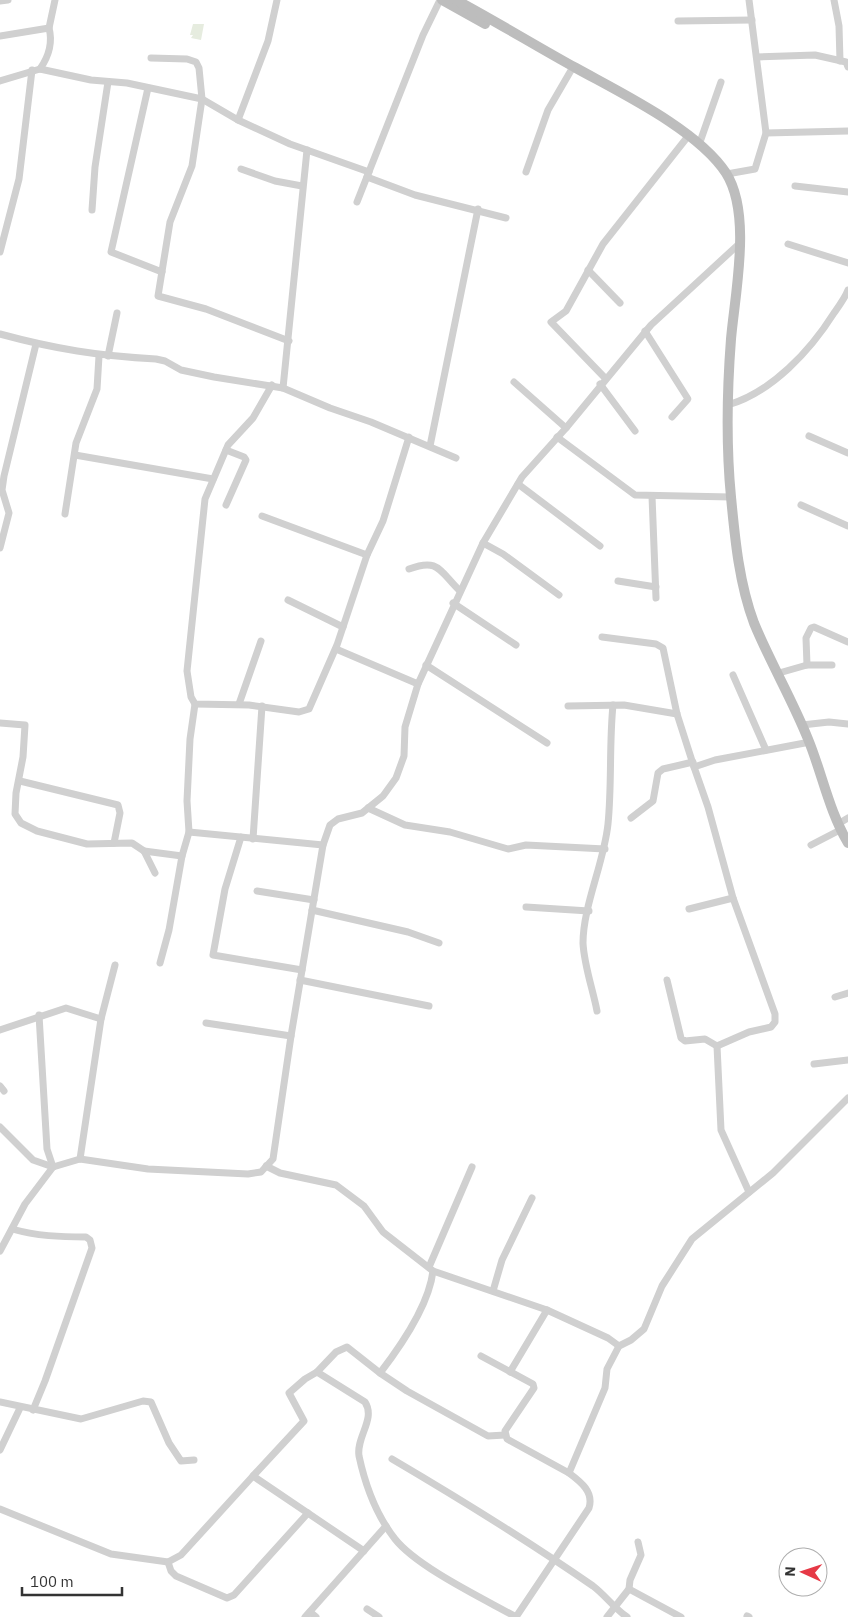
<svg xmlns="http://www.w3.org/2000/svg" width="848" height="1617" font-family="'IBM Plex Sans',sans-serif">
	<rect width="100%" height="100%" fill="#fff"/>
	<polygon fill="#e6ecdf" points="193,24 204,24 201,40 191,38 193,35 190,35"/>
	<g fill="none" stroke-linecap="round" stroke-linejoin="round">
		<g stroke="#d0d0d0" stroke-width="7">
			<polyline points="834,0 839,26 840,61"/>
			<polyline points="0,1 8,0"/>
			<polyline points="678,21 752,20"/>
			<polyline points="0,36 49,28 55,0"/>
			<polyline points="757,57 815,55 846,62 848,67"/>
			<polyline points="151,58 187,59 196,62 199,68 202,99 192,166 170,222 158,296 206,309 289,341"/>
			<path d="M40,69c9,-13 13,-26 9,-41"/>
			<polyline points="0,81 40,69 91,80 127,83 202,99 238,120 290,144 369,172"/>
			<polyline points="148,88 111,252 162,272"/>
			<polyline points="238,120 268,41 277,0"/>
			<polyline points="766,133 848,131"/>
			<polyline points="700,142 721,82"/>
			<polyline points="241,169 275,181 302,186"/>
			<polyline points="526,172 548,110 573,67"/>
			<polyline points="727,174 755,169 766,133 749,0"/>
			<polyline points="367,177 415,195 506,218"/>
			<polyline points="795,186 848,192"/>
			<polyline points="357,202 423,35 440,0"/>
			<polyline points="92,210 95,167 108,82"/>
			<polyline points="788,244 848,263"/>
			<polyline points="0,252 19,179 32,70"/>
			<polyline points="588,270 620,303"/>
			<polyline points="645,331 688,399 672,417"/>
			<path d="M0,334c55,15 99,22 156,25l9,2 16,9 33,7 69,11 47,20 41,14 85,36"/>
			<polyline points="108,356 117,313"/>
			<polyline points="605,378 551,322 566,311 603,244 689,135"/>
			<polyline points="514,382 566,428"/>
			<polyline points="600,384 635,431"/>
			<polyline points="272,385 253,418 228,445 205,499 187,671 191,697 195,704 249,705 299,712 309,709 337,645 367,555 383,521 409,437"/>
			<polyline points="283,388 307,150"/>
			<path d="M728,405c44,-13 82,-54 106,-92 5,-7 11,-15 14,-23"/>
			<polyline points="809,436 848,453"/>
			<polyline points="557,437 635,495 731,497"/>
			<polyline points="430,446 478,209"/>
			<polyline points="226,450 244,457 246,460 226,505"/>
			<polyline points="75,455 213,479"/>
			<polyline points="518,484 600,546"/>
			<polyline points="652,496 656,598"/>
			<polyline points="801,505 848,526"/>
			<polyline points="65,514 76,443 97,389 99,356"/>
			<polyline points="262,516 367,555"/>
			<polyline points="483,543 503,554 559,595"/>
			<polyline points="0,548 9,513 2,490 4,476 36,344"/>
			<path d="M409,569c29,-11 30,1 50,21"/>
			<polyline points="618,581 656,587"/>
			<polyline points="288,600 343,627"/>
			<polyline points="453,603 516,645"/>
			<polyline points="602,637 656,644 663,648 677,714 694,767"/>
			<polyline points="336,649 418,684"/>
			<polyline points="426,665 547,743"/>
			<polyline points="807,665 806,638 811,628 814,627 848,642"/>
			<polyline points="779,673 807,665 832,665"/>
			<polyline points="733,675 766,750"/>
			<polyline points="239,704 261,641"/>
			<polyline points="568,706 624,705 677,714"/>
			<polyline points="0,723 25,725 23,757 16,793 15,814 21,823 37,831 87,844 132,843 144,851 155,873"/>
			<polyline points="802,725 829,722 848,724"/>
			<polyline points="20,781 118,805 120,813 114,843"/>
			<polyline points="368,808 405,825 450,832 508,849 526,845 605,849"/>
			<polyline points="631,818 653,801 658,773 663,769 693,762"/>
			<polyline points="838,824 848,818"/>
			<polyline points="189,832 323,845"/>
			<polyline points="241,837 225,889 213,955 302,970"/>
			<polyline points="253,839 262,706"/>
			<polyline points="811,845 840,830"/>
			<polyline points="144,851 182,856"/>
			<polyline points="257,891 314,900"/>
			<polyline points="526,907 589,911"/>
			<polyline points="689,909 733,898"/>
			<polyline points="312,910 408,932 439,943"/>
			<polyline points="160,963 169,930 182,856 189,832 187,801 190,739 195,704"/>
			<polyline points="300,980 429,1006"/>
			<polyline points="667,980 681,1038 685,1041 705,1039 717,1046 749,1032 771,1027 775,1022 775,1014 733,898 708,807 694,767 715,760 810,742"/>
			<polyline points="835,997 848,993"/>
			<path d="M597,1011c-4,-21 -13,-46 -14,-68 0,-37 21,-80 25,-119 4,-40 1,-79 5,-119"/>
			<polyline points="39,1015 47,1149 53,1167"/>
			<polyline points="206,1023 291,1036"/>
			<polyline points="0,1030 66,1008 101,1019"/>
			<polyline points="717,1046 721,1130 749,1192"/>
			<polyline points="814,1064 848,1060"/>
			<polyline points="0,1086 4,1091"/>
			<polyline points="0,1127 33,1160 53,1167"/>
			<polyline points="80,1159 101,1019 115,965"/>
			<path d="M266,1166l14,7 56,12 28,21 19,26 50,39c-4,34 -33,76 -53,102l-33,-26 -11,5 -19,20"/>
			<path d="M12,1229c25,7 48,8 74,8l4,3 2,8 -47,133 -12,29"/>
			<polyline points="0,1251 25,1204 53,1167 80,1159 148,1169 248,1174 261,1172 273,1159 291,1036 323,845 330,825 338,819 362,813 383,796 396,778 404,756 405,727 418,684 483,543 522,477 566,428 651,325 740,243"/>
			<polyline points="429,1267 472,1167"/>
			<polyline points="433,1271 547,1310 608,1338 619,1346"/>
			<polyline points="493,1291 502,1260 532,1198"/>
			<polyline points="481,1356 533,1384 534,1388 505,1431 507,1439 569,1473"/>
			<polyline points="510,1372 547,1310"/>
			<polyline points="380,1373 407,1391 488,1436 505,1435"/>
			<polyline points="0,1402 81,1419 143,1401 151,1402 169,1443 181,1461 194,1460"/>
			<polyline points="0,1450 20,1408"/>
			<path d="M392,1459c68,40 136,82 201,127 12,9 21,22 34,31"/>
			<polyline points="0,1509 111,1554 168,1562 181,1555 253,1476"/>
			<path d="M364,1551l-111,-75 51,-55 -15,-28 16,-14 12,-7 48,30c11,17 -9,35 -6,54 6,28 18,60 36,83 22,28 89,60 121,78"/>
			<polyline points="168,1562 171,1571 176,1576 227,1598 234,1595 308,1513"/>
			<polyline points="629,1589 681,1617"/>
			<polyline points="367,1609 379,1617"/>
			<polyline points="310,1612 316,1617"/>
			<polyline points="747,1616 749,1617"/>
			<polyline points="305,1617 386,1526"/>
			<path d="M516,1617l73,-109c5,-16 -8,-26 -20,-35l36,-85 2,-19 12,-23 12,-6 13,-11 18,-43 30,-47 81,-66 75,-75"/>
			<polyline points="607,1617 629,1589 630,1580 641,1555 638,1542"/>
		</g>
		<g stroke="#bdbdbd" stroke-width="10">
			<polyline points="442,0 485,24"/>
			<path d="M456,0c41,22 80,46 120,68 45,25 122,62 150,105 26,41 9,120 5,166 -4,52 -5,106 0,158 4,42 8,86 23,126 16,39 38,76 54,116 14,34 21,72 40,104"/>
		</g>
	</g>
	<g transform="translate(803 1572) rotate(273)"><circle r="24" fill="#ffffff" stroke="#adadad"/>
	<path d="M0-4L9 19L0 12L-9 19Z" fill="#e63946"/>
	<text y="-8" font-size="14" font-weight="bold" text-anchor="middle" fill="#333333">N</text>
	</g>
	<path d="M22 1587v8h100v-8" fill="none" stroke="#333333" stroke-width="2.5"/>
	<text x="30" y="1587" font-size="15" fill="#333333" stroke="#ffffff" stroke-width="4" paint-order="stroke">100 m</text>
</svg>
